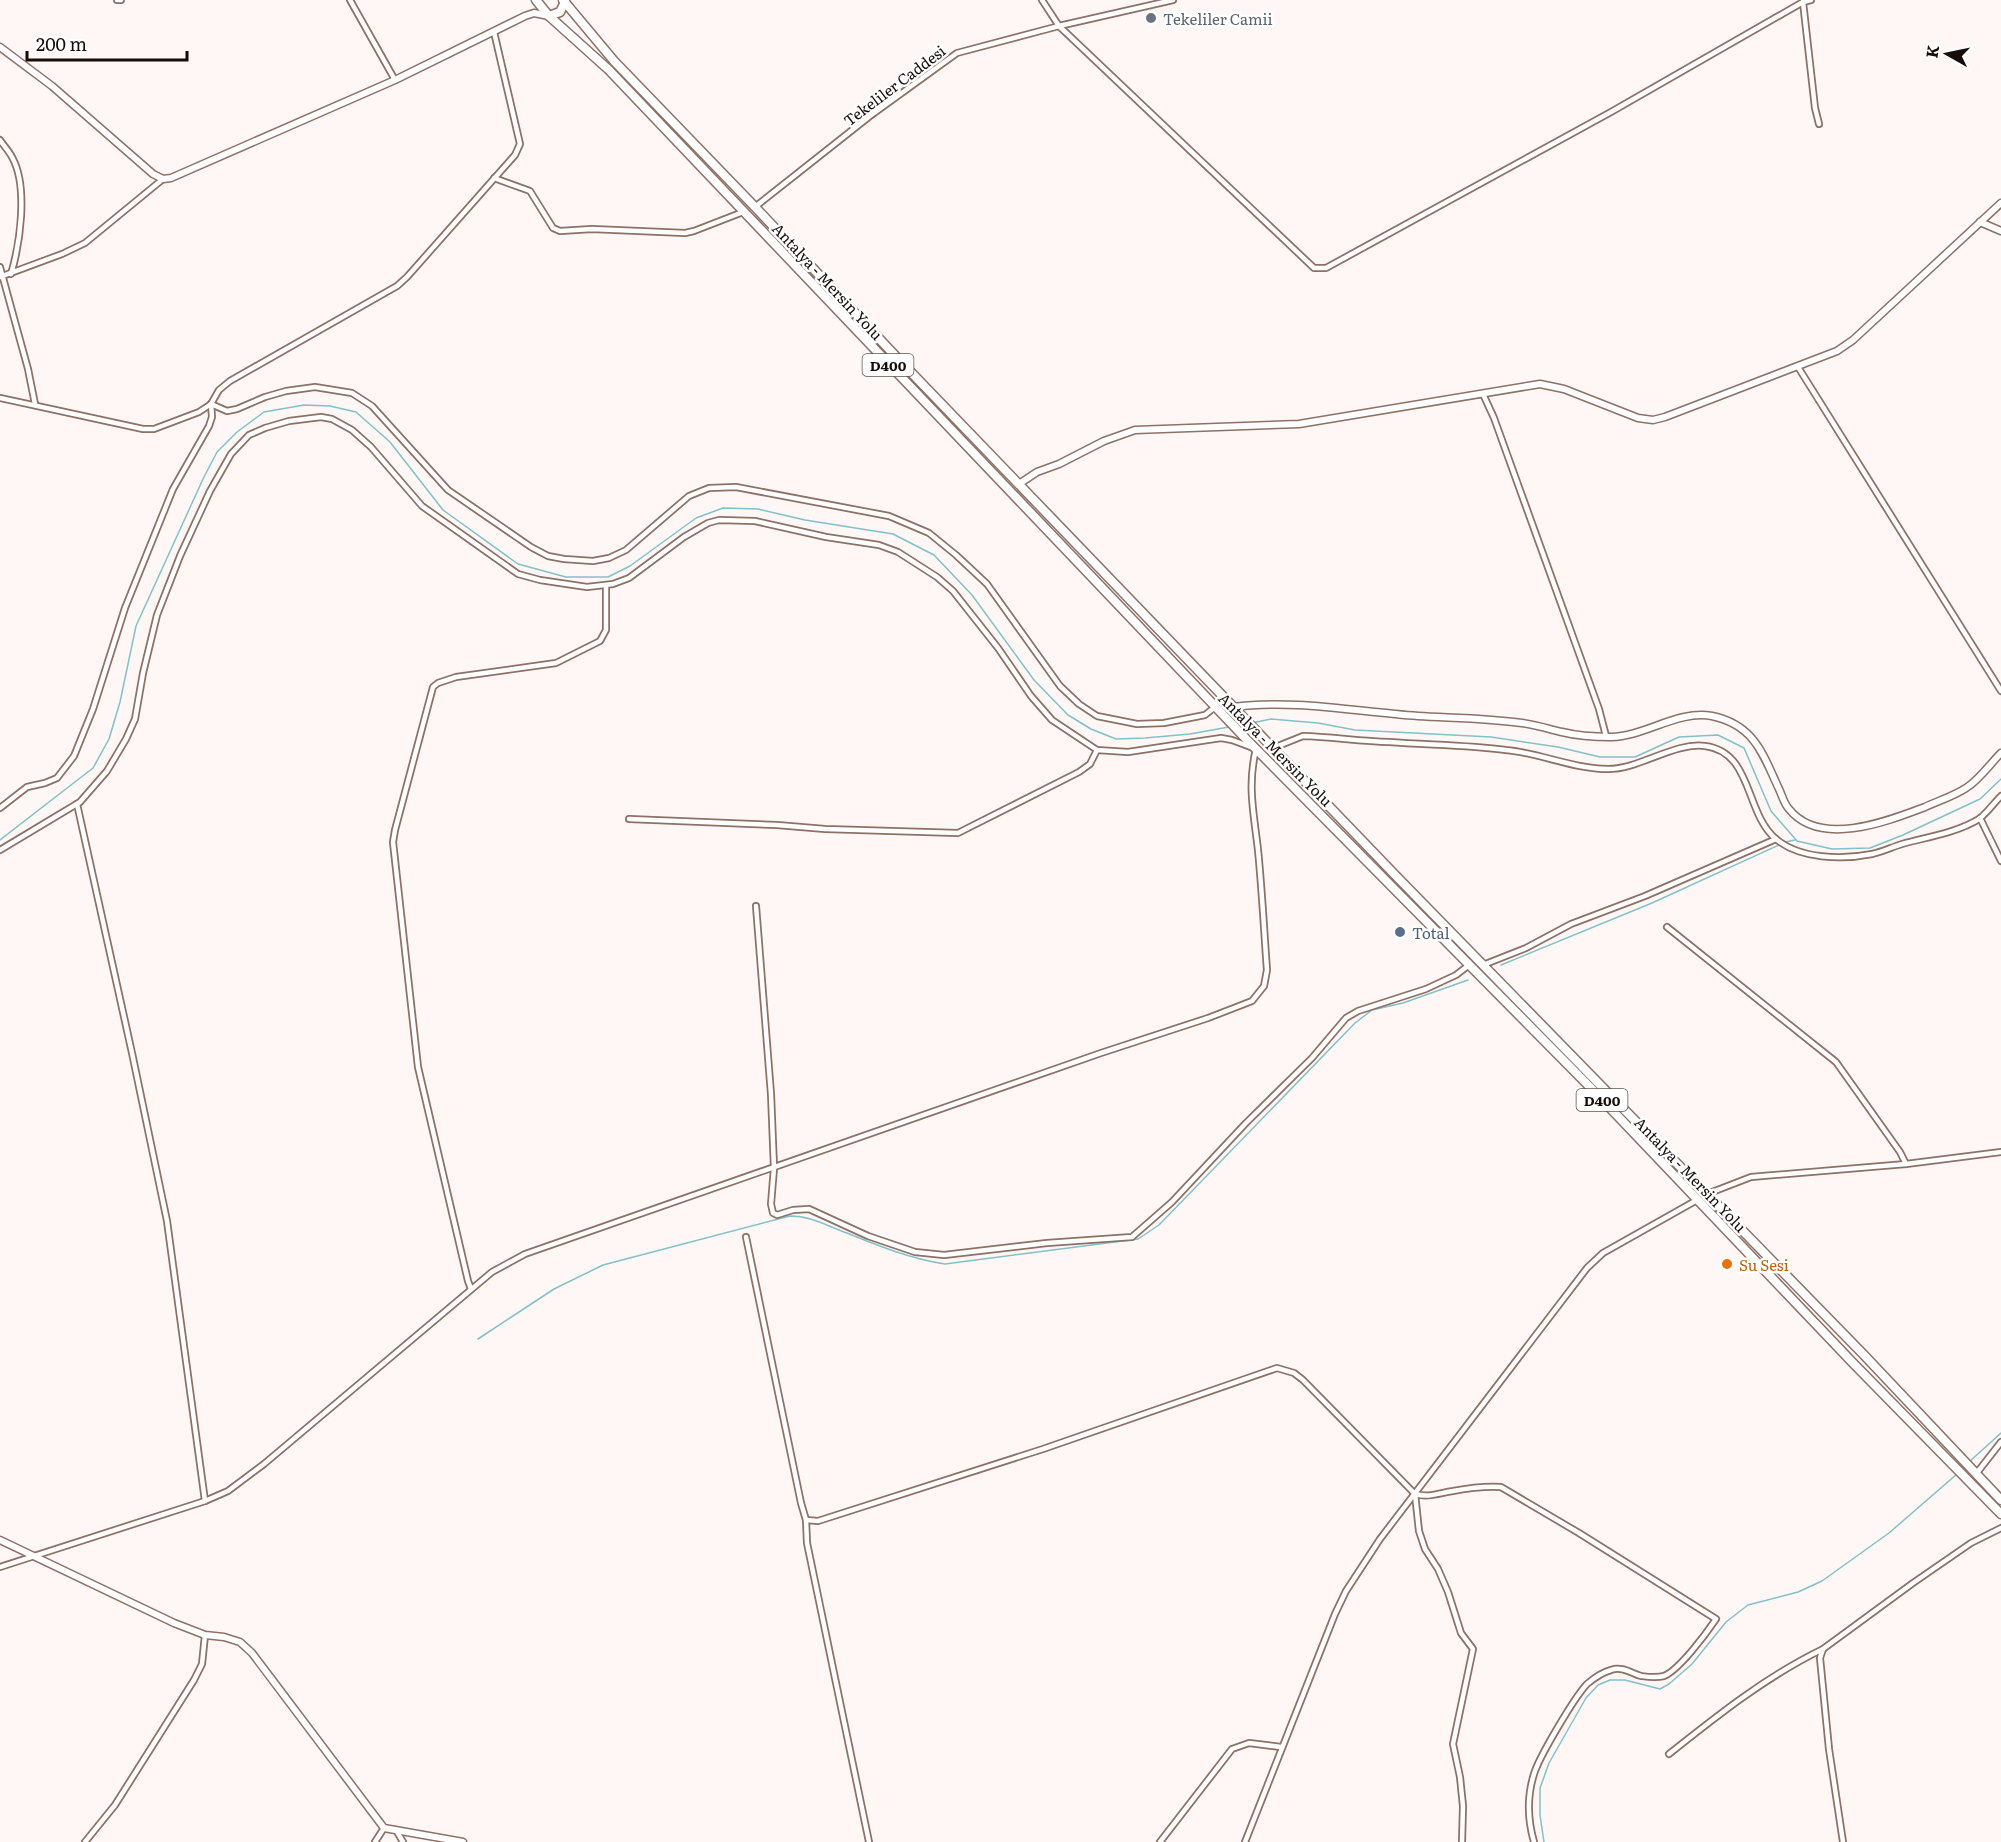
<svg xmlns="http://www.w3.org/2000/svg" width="2001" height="1842" font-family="Literata,serif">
	<rect width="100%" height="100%" fill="#fef7f5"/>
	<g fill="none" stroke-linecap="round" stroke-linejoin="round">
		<g stroke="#83c0c7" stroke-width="1.5">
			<polyline points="1252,723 1271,719 1318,723 1355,730 1491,737 1558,747 1600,757 1635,757 1679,737 1718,735 1744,748 1771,811 1797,841 1832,849 1870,848 1903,835 1980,799 2001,779"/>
			<polyline points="0,840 93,768 109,739 120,702 136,626 203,479 217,452 237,432 264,412 304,405 330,406 356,412 390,442 443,510 518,564 566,577 608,577 630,566 696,518 723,508 758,509 805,520 893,534 934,555 972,595 1034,680 1068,715 1091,729 1116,739 1145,738 1190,734 1229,727"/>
			<polyline points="1785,842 1795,840"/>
			<polyline points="1501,965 1652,903 1781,844"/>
			<path d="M478,1339l76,-50 49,-24 187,-49c21,0 37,10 57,17 32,13 64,26 98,31l193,-25 21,-14 196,-202 17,-13 31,-7 65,-23"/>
			<polyline points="1969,1462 2001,1433"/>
			<polyline points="1544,1842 1540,1815 1540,1788 1549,1763 1586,1698 1598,1685 1610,1680 1625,1680 1660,1689 1669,1684 1692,1664 1726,1622 1748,1605 1798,1592 1822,1581 1889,1533 1957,1474"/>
		</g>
		<g stroke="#8d7166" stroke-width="8">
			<g id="minor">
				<polyline points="117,0 121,0"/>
				<polyline points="350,0 395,80"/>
				<polyline points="1042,0 1059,26 1314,268 1326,268 1611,112 1803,2 1811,0"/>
				<polyline points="1803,2 1815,108 1819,124"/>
				<path d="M0,140c4,6 10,12 13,19 15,29 7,85 -2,115"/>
				<polyline points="494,178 530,191 553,228 560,231 592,229 685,233 694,231 743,212"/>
				<polyline points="755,207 870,116 957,53 1059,26 1173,0"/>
				<polyline points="0,267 28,369 35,404"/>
				<polyline points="0,277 62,254 85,243 163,179"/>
				<polyline points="1798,367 2001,691"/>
				<polyline points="1483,394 1494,418 1599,709 1606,736"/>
				<polyline points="0,398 143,429 154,429 199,412 211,404 219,390 230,381 397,286 407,277 515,155 520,144 494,32"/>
				<polyline points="211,404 227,411 237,409 265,397 286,391 315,387 352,393 372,406 448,490 531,547 548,556 564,559 593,561 609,558 626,550 689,496 709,488 736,487 889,516 929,533 956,555 987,584 1060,686 1079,704 1097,716 1137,724 1164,723 1205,715 1215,707"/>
				<path d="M1273,748l30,-12c28,1 57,5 86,6 39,3 78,3 117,8 34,3 68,19 102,19 32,0 66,-27 97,-23 48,6 40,68 71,93 24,20 66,21 96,15 10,-2 20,-7 30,-10 25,-7 54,-11 77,-25 8,-6 15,-16 22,-23"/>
				<polyline points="77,804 132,1053 167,1221 205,1501"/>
				<polyline points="0,808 27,787 45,783 57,778 74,756 93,709 125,608 173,489 209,426 212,417 211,404"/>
				<polyline points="1980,818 2001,861"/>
				<polyline points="629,819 777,825 825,829 958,833 1079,772 1090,764 1097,750"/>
				<path d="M0,850l80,-48 27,-31 19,-32 9,-20 8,-46 14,-58 23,-59 30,-65 21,-37 18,-19 16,-7 24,-7 32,-4 11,2 20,11 19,17 51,59 96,68 22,6 47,7 26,-3 16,-6 55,-41 24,-14 11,-3 36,1 71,16 53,8 19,7 39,25 16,14 45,57 33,48 21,24 45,30 31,2 93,-14 11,2 24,9c-9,37 -2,65 2,101 4,40 6,80 9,120l-3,16 -12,15 -44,17 -107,35 -576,201 -33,18 -228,192 -36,27 -23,10 -205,66"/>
				<polyline points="756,906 771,1094 774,1168 771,1204 773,1213 777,1215 793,1210 809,1209 868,1236 915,1252 944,1255 1047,1243 1132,1237 1172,1202 1246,1123 1312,1058 1346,1018 1358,1011 1426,989 1456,975 1469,965"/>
				<polyline points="1667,927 1836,1062 1900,1152 1906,1164"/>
				<polyline points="1483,965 1526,948 1571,924 1645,896 1776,839"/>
				<polyline points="1707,1194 1751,1177 1906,1164 2001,1152"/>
				<polyline points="746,1237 801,1503 806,1520 807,1543 869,1842"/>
				<polyline points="471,1289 468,1281 418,1067 393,842 395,830 433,687 438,683 456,677 556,663 600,641 606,630 606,586"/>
				<polyline points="1976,1474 2001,1442"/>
				<polyline points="1415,1494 1419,1531 1425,1549 1438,1569 1448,1592 1461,1633 1473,1649 1453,1744 1460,1777 1463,1806 1462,1842"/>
				<path d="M806,1520l12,1 225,-72 234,-81 17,5 9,7 112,114c14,4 24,-1 38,-3 16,-3 32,-5 48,-4l78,46 137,86c-10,15 -37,51 -52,57 -8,2 -15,1 -23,0 -10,-3 -19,-10 -30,-6 -8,2 -18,9 -24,14 -13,14 -48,73 -53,90 -7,22 -6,47 0,68"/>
				<path d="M1669,1754c49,-39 98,-78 154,-105"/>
				<polyline points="396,1830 403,1842"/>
				<polyline points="85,1842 115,1805 194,1680 202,1664 205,1635"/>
				<polyline points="375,1842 384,1828"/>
				<polyline points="1160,1842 1232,1749 1249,1743 1281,1747"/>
				<polyline points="1245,1842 1335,1614 1346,1591 1380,1539 1587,1268 1603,1253 1697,1200"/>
				<polyline points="1843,1842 1829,1749 1820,1658 1823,1649 1913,1583 1971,1543 2001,1528"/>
			</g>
		</g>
		<g stroke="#8d7166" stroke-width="9">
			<g id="tertiary">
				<polyline points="0,47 52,86 153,174 163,179 171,178 395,80 525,16 534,13 549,16"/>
				<polyline points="1980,222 2001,231"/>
				<polyline points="1019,484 1037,472 1059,464 1104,441 1135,430 1299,424 1540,384 1564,389 1638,418 1653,420 1665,417 1837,351 1853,340 2001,203"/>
				<path d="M1233,707c62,-8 124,5 185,9 35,2 70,2 104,7 14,2 27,6 40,9 16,4 33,5 49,5 35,-1 66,-27 101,-21 43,9 51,39 67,73 3,6 5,15 10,20 31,39 99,12 136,-2 13,-6 29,-11 41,-19 13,-8 24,-24 35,-35"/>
				<polyline points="0,1540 174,1623 205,1635 224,1637 240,1642 252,1653 384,1828 463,1842"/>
			</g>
		</g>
		<g stroke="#8d7166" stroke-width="11">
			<g id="trunk">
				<polyline points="536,0 549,16 609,70 1249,742 1592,1089 1853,1363 2001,1514"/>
				<polyline points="563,0 614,61 755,207 904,365 1398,878 1864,1355 2001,1500"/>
				<polyline points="549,16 560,12 565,2"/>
			</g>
		</g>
		<use href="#minor" stroke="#fff" stroke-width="4.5"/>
		<use href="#tertiary" stroke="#fff" stroke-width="6"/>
		<use href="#trunk" stroke="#fff" stroke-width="8"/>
	</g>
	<circle fill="#6b7280" stroke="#fff" stroke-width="2" cx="1151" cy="18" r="6"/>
	<circle fill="#5c6f8a" stroke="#fff" stroke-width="2" cx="1400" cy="932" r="6"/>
	<circle fill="#e8710a" stroke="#fff" stroke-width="2" cx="1727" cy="1264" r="6"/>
	<g text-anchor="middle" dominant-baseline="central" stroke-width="5" stroke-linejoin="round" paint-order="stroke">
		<g fill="#fff" stroke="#5c5552" stroke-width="1.5">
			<rect x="862.5" y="354" width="51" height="22" rx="4.5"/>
			<rect x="1576.5" y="1089" width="51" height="22" rx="4.5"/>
		</g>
		<g font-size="14" font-weight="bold" fill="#160c08">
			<text x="888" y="365">D400</text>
			<text x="1602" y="1100">D400</text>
		</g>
		<g font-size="15" fill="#5b616d" stroke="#fff" text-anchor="start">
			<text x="1163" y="18">Tekeliler Camii</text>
		</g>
		<g font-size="15" fill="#160c08" stroke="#fff">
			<text transform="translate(894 85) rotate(-37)">Tekeliler Caddesi</text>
			<text transform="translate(828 281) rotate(47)">Antalya - Mersin Yolu</text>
			<text transform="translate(1276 749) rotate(45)">Antalya - Mersin Yolu</text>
			<text transform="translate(1691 1174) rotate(46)">Antalya - Mersin Yolu</text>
		</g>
		<g font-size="15" fill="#4e5e75" stroke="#fff" text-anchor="start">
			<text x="1412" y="932">Total</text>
		</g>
		<g font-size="15" fill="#c56008" stroke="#fff" text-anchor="start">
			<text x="1739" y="1264">Su Sesi</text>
		</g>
	</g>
	<g transform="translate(1947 54) rotate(279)" stroke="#ffffff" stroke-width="4.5" paint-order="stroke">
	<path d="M0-4.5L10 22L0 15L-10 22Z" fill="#160c08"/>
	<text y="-9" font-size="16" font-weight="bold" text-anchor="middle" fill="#160c08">K</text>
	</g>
	<path d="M27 51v9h160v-9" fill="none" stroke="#160c08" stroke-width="3"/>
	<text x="36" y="51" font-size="18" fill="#160c08" stroke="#ffffff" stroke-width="4.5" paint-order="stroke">200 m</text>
</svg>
